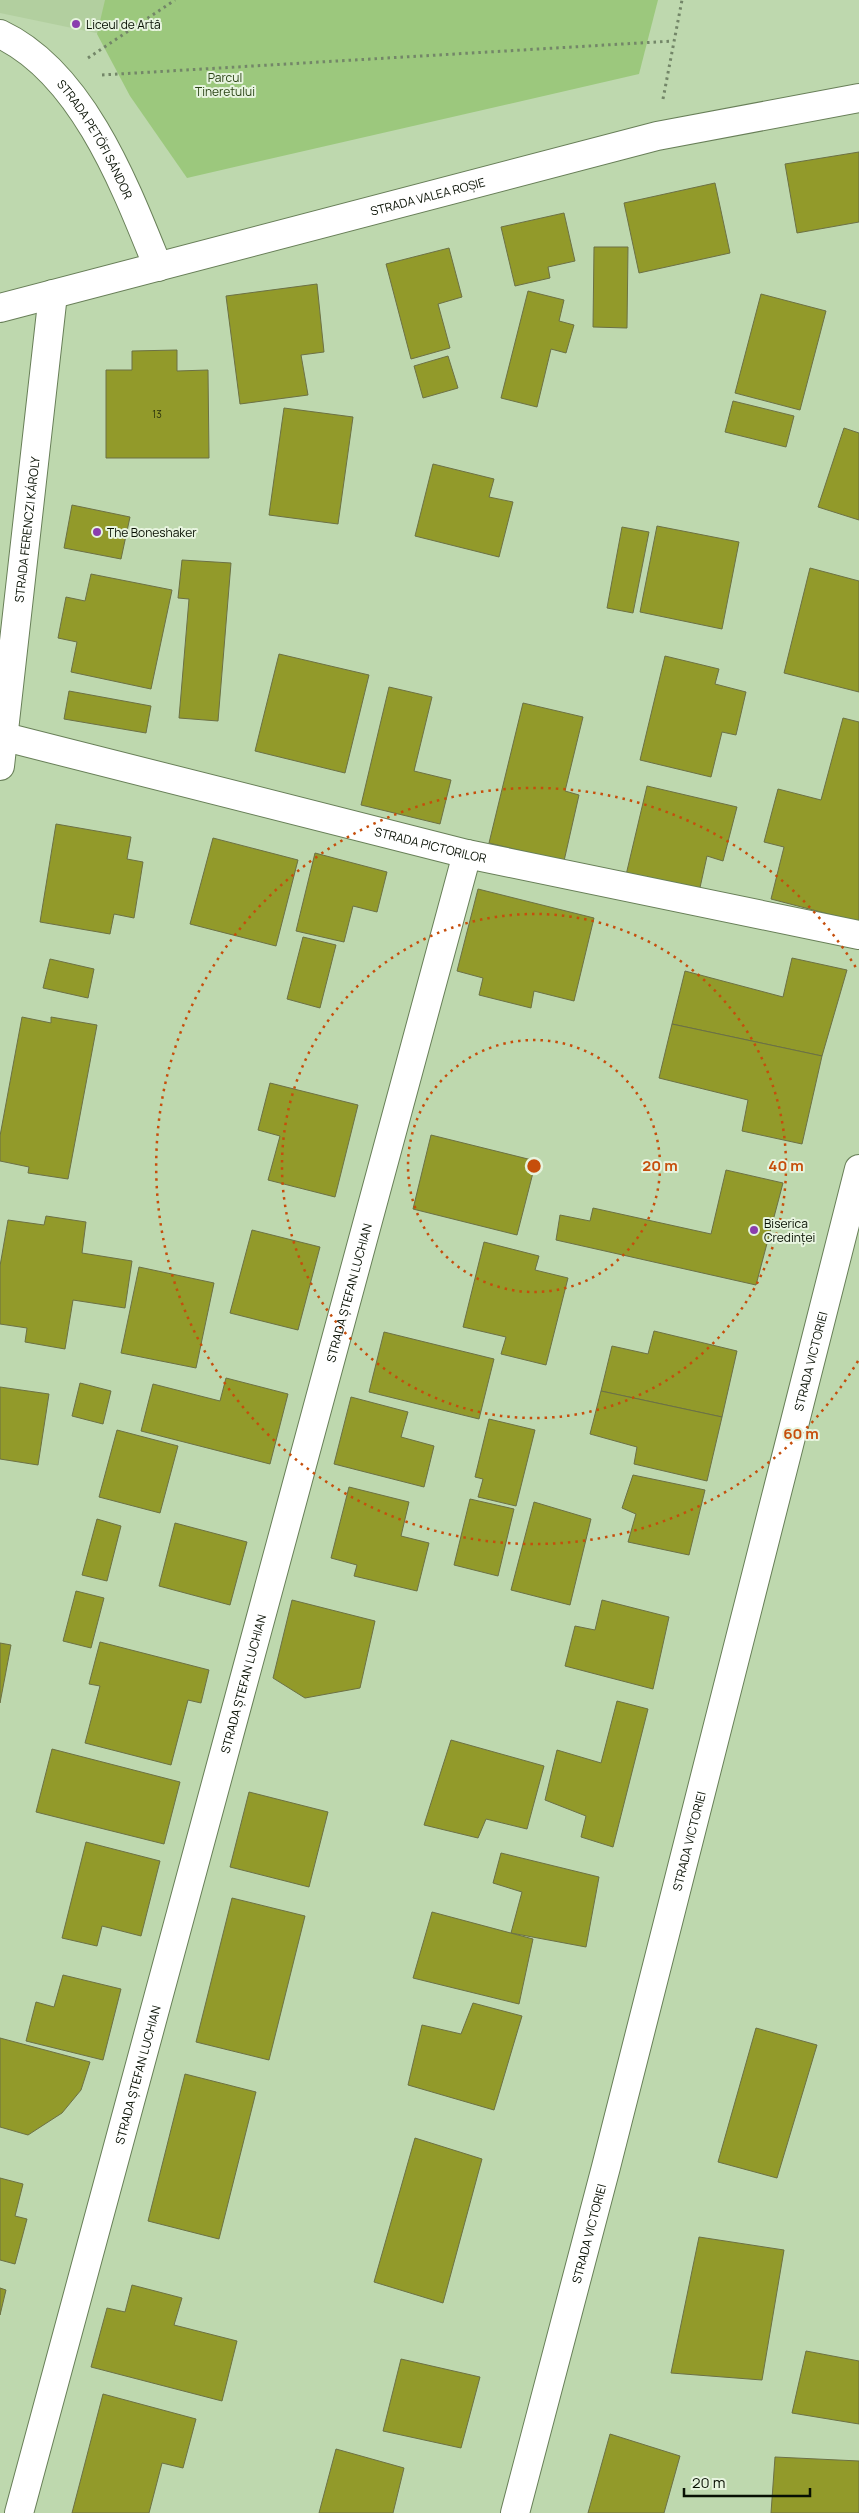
<svg xmlns="http://www.w3.org/2000/svg" width="859" height="2513" font-family="Manrope,sans-serif">
	<rect width="100%" height="100%" fill="#bed8ae"/>
	<polygon fill="#b2cf9f" points="0,0 109,0 101,34 0,13"/>
	<polygon fill="#9cc87d" points="105,0 658,0 639,74 187,178 130,96 97,34"/>
	<g fill="#929a2a" stroke="#6c7145">
		<polygon points="859,152 859,222 797,233 785,164"/>
		<polygon points="715,183 730,253 639,273 624,203"/>
		<polygon points="564,213 575,261 548,267 550,278 515,286 501,227"/>
		<polygon points="594,247 628,247 627,328 593,327"/>
		<polygon points="449,248 462,297 438,304 450,348 411,359 386,264"/>
		<polygon points="317,284 324,352 301,355 308,395 240,404 226,296"/>
		<polygon points="528,291 564,300 559,321 574,325 566,353 551,349 537,407 501,398"/>
		<polygon points="761,294 826,311 800,410 735,393"/>
		<polygon points="177,350 177,371 208,370 209,458 106,458 106,370 132,370 132,351"/>
		<polygon points="448,356 458,388 423,398 414,366"/>
		<polygon points="733,401 794,416 786,447 725,432"/>
		<polygon points="284,408 353,417 338,524 269,515"/>
		<polygon points="844,428 859,433 859,520 818,507"/>
		<polygon points="433,464 494,479 489,497 513,502 499,557 415,536"/>
		<polygon points="72,505 130,517 121,559 64,548"/>
		<polygon points="657,526 739,542 722,629 640,612"/>
		<polygon points="622,527 649,532 633,613 607,608"/>
		<polygon points="182,560 231,563 218,721 179,718 189,599 178,598"/>
		<polygon points="810,568 859,581 859,692 784,673"/>
		<polygon points="91,574 172,590 151,689 71,672 77,642 58,638 66,597 85,601"/>
		<polygon points="279,654 369,675 345,773 255,751"/>
		<polygon points="665,656 719,669 715,684 746,692 736,735 722,732 711,777 640,760"/>
		<polygon points="389,687 432,697 414,771 451,780 440,824 361,805"/>
		<polygon points="69,691 151,706 146,733 64,719"/>
		<polygon points="523,703 583,717 565,791 579,795 564,861 489,843"/>
		<polygon points="843,718 859,722 859,922 771,899 784,847 764,842 778,789 821,800"/>
		<polygon points="647,786 737,807 723,861 707,856 699,892 626,875"/>
		<polygon points="56,824 131,837 127,859 143,862 134,918 114,914 110,934 40,922"/>
		<polygon points="213,838 298,860 276,946 190,924"/>
		<polygon points="315,853 387,872 377,912 353,906 344,942 296,931"/>
		<polygon points="478,889 594,918 574,1001 534,991 531,1008 479,995 483,978 457,971"/>
		<polygon points="303,937 336,945 320,1008 287,999"/>
		<polygon points="792,958 847,970 822,1056 672,1024 685,971 783,997"/>
		<polygon points="50,959 94,969 88,998 43,988"/>
		<polygon points="22,1017 51,1023 51,1017 97,1025 68,1179 28,1173 29,1167 0,1161 0,1136"/>
		<polygon points="672,1024 822,1056 802,1144 742,1131 748,1100 659,1078"/>
		<polygon points="270,1083 358,1105 335,1197 268,1180 280,1136 258,1130"/>
		<polygon points="431,1135 536,1161 517,1235 413,1209"/>
		<polygon points="726,1170 783,1183 756,1285 556,1240 560,1215 590,1221 593,1208 711,1234"/>
		<polygon points="46,1216 86,1222 82,1253 132,1261 125,1308 73,1300 65,1349 25,1342 27,1328 0,1324 0,1266 8,1220 44,1225"/>
		<polygon points="252,1230 320,1247 298,1330 230,1313"/>
		<polygon points="484,1242 539,1256 535,1270 568,1278 546,1365 501,1354 506,1337 463,1327"/>
		<polygon points="139,1267 214,1283 196,1368 121,1353"/>
		<polygon points="654,1331 737,1351 722,1417 601,1391 612,1346 648,1354"/>
		<polygon points="384,1332 494,1359 479,1419 369,1392"/>
		<polygon points="226,1378 288,1394 270,1464 141,1431 153,1384 220,1401"/>
		<polygon points="80,1383 111,1391 103,1424 72,1416"/>
		<polygon points="0,1387 49,1394 38,1465 0,1459"/>
		<polygon points="601,1391 722,1417 707,1481 634,1464 637,1447 590,1434"/>
		<polygon points="351,1397 408,1412 401,1437 434,1446 424,1487 334,1464"/>
		<polygon points="489,1419 535,1430 516,1506 478,1497 483,1479 475,1477"/>
		<polygon points="117,1430 178,1446 160,1513 99,1497"/>
		<polygon points="633,1475 705,1490 689,1555 628,1542 636,1514 622,1508"/>
		<polygon points="349,1487 409,1502 401,1536 429,1543 417,1591 354,1576 357,1565 331,1558"/>
		<polygon points="470,1499 514,1509 498,1576 454,1565"/>
		<polygon points="534,1502 591,1519 570,1605 511,1590"/>
		<polygon points="97,1519 121,1526 107,1581 82,1575"/>
		<polygon points="175,1523 247,1542 230,1605 159,1586"/>
		<polygon points="76,1591 104,1598 91,1648 63,1641"/>
		<polygon points="292,1600 375,1621 360,1688 305,1698 273,1678"/>
		<polygon points="602,1600 669,1617 653,1689 565,1666 575,1626 595,1630"/>
		<polygon points="100,1642 209,1670 201,1703 188,1700 171,1765 85,1743 100,1686 89,1684"/>
		<polygon points="0,1643 11,1645 0,1703"/>
		<polygon points="617,1701 648,1709 613,1847 581,1837 586,1816 545,1800 557,1750 601,1763"/>
		<polygon points="451,1740 544,1766 527,1829 486,1819 478,1838 424,1825"/>
		<polygon points="52,1749 180,1782 164,1844 36,1812"/>
		<polygon points="249,1792 328,1812 309,1887 230,1867"/>
		<polygon points="86,1842 160,1861 141,1936 102,1926 97,1946 62,1938"/>
		<polygon points="501,1853 599,1877 586,1947 511,1933 522,1892 493,1883"/>
		<polygon points="232,1898 305,1916 269,2060 196,2042"/>
		<polygon points="432,1912 533,1939 519,2004 413,1978"/>
		<polygon points="63,1975 121,1989 103,2060 26,2041 36,2002 54,2007"/>
		<polygon points="473,2003 522,2016 494,2110 408,2085 422,2025 461,2034"/>
		<polygon points="756,2028 817,2045 777,2178 718,2162"/>
		<polygon points="0,2038 90,2062 81,2090 62,2113 28,2135 0,2127"/>
		<polygon points="185,2074 256,2092 219,2239 148,2221"/>
		<polygon points="415,2138 482,2159 443,2303 374,2282"/>
		<polygon points="0,2178 23,2184 15,2216 27,2219 15,2264 0,2260"/>
		<polygon points="699,2237 784,2250 762,2380 671,2373"/>
		<polygon points="132,2285 182,2298 174,2325 237,2341 222,2401 91,2367 107,2308 125,2312"/>
		<polygon points="0,2288 6,2290 0,2315"/>
		<polygon points="806,2351 859,2361 859,2424 792,2413"/>
		<polygon points="401,2359 480,2377 461,2448 383,2431"/>
		<polygon points="103,2394 196,2419 183,2468 162,2463 149,2513 72,2513"/>
		<polygon points="610,2434 680,2456 664,2513 588,2513"/>
		<polygon points="336,2449 404,2468 393,2513 319,2513"/>
		<polygon points="775,2457 859,2461 859,2513 771,2513"/>
	</g>
	<g fill="none" stroke-linecap="round" stroke-linejoin="round">
		<g stroke="#687f58" stroke-width="30">
			<g id="minor">
				<path id="s1" d="M0,34c83,39 126,154 158,233"/>
				<path id="s2" d="M0,308l657,-172 202,-38"/>
				<path id="s3" d="M5,737l462,117 392,81"/>
				<path id="s4" d="M0,766l53,-472"/>
				<path id="s5" d="M19,2513l448,-1659"/>
			</g>
		</g>
		<g stroke="#687f58" stroke-width="30">
			<g id="primary">
				<path id="s6" d="M515,2513l91,-346 253,-998"/>
			</g>
		</g>
		<g stroke="#738668" stroke-width="3" stroke-dasharray="2.5 4" stroke-linecap="butt">
			<polyline points="88,58 175,0"/>
			<polyline points="102,75 673,41"/>
			<polyline points="663,99 682,0"/>
		</g>
		<use href="#minor" stroke="#fff" stroke-width="28"/>
		<use href="#primary" stroke="#fff" stroke-width="28"/>
	</g>
	<g fill="none" stroke="#c64e0b" stroke-width="2.5" stroke-dasharray="2.5 5">
		<circle cx="534" cy="1166" r="126"/>
		<circle cx="534" cy="1166" r="252"/>
		<path d="M858 1361A378 378 0 1 1 858 971"/>
	</g>
	<g fill="#8a3dae" stroke="#e7f4df" stroke-width="2">
		<circle cx="76" cy="24" r="5"/>
		<circle cx="97" cy="532" r="5"/>
		<circle cx="754" cy="1230" r="5"/>
	</g>
	<g text-anchor="middle" dominant-baseline="central" stroke-width="4" stroke-linejoin="round" paint-order="stroke">
		<g font-size="10" fill="#2a320d">
			<text x="157" y="414">13</text>
		</g>
		<g font-size="12" fill="#081003" stroke="#e7f4df" text-anchor="start">
			<text x="86" y="24">Liceul de Artă</text>
			<text x="107" y="532">The Boneshaker</text>
			<text x="764" y="1223">Biserica<tspan x="764" dy="14">Credinței</tspan></text>
		</g>
		<g font-size="12" fill="#2b4416" stroke="#e7f4df">
			<text x="225" y="77">Parcul<tspan x="225" dy="14">Tineretului</tspan></text>
		</g>
		<g font-size="12" fill="#081003" stroke="#e7f4df">
			<text stroke="none"><textPath href="#s1" startOffset="145">STRADA PETŐFI SÁNDOR</textPath></text>
			<text stroke="none"><textPath href="#s2" startOffset="442">STRADA VALEA ROȘIE</textPath></text>
			<text stroke="none"><textPath href="#s4" startOffset="238">STRADA FERENCZI KÁROLY</textPath></text>
			<text stroke="none"><textPath href="#s3" startOffset="439">STRADA PICTORILOR</textPath></text>
			<text stroke="none"><textPath href="#s5" startOffset="1264">STRADA ȘTEFAN LUCHIAN</textPath></text>
			<text stroke="none"><textPath href="#s6" startOffset="1189">STRADA VICTORIEI</textPath></text>
			<text stroke="none"><textPath href="#s5" startOffset="859">STRADA ȘTEFAN LUCHIAN</textPath></text>
			<text stroke="none"><textPath href="#s6" startOffset="694">STRADA VICTORIEI</textPath></text>
			<text stroke="none"><textPath href="#s5" startOffset="454">STRADA ȘTEFAN LUCHIAN</textPath></text>
			<text stroke="none"><textPath href="#s6" startOffset="289">STRADA VICTORIEI</textPath></text>
		</g>
	</g>
	<circle cx="534" cy="1166" r="8" fill="#c64e0b" stroke="#e7f4df" stroke-width="2.5"/>
	<g font-size="15" text-anchor="middle" font-weight="bold" fill="#c64e0b" stroke="#e7f4df" stroke-width="4" stroke-linejoin="round" paint-order="stroke">
		<text x="660" y="1171">20 m</text>
		<text x="786" y="1171">40 m</text>
		<text x="801" y="1439">60 m</text>
	</g>
	<path d="M684 2488v8h126v-8" fill="none" stroke="#081003" stroke-width="2.5"/>
	<text x="692" y="2488" font-size="15" fill="#081003" stroke="#e7f4df" stroke-width="4" paint-order="stroke">20 m</text>
</svg>
